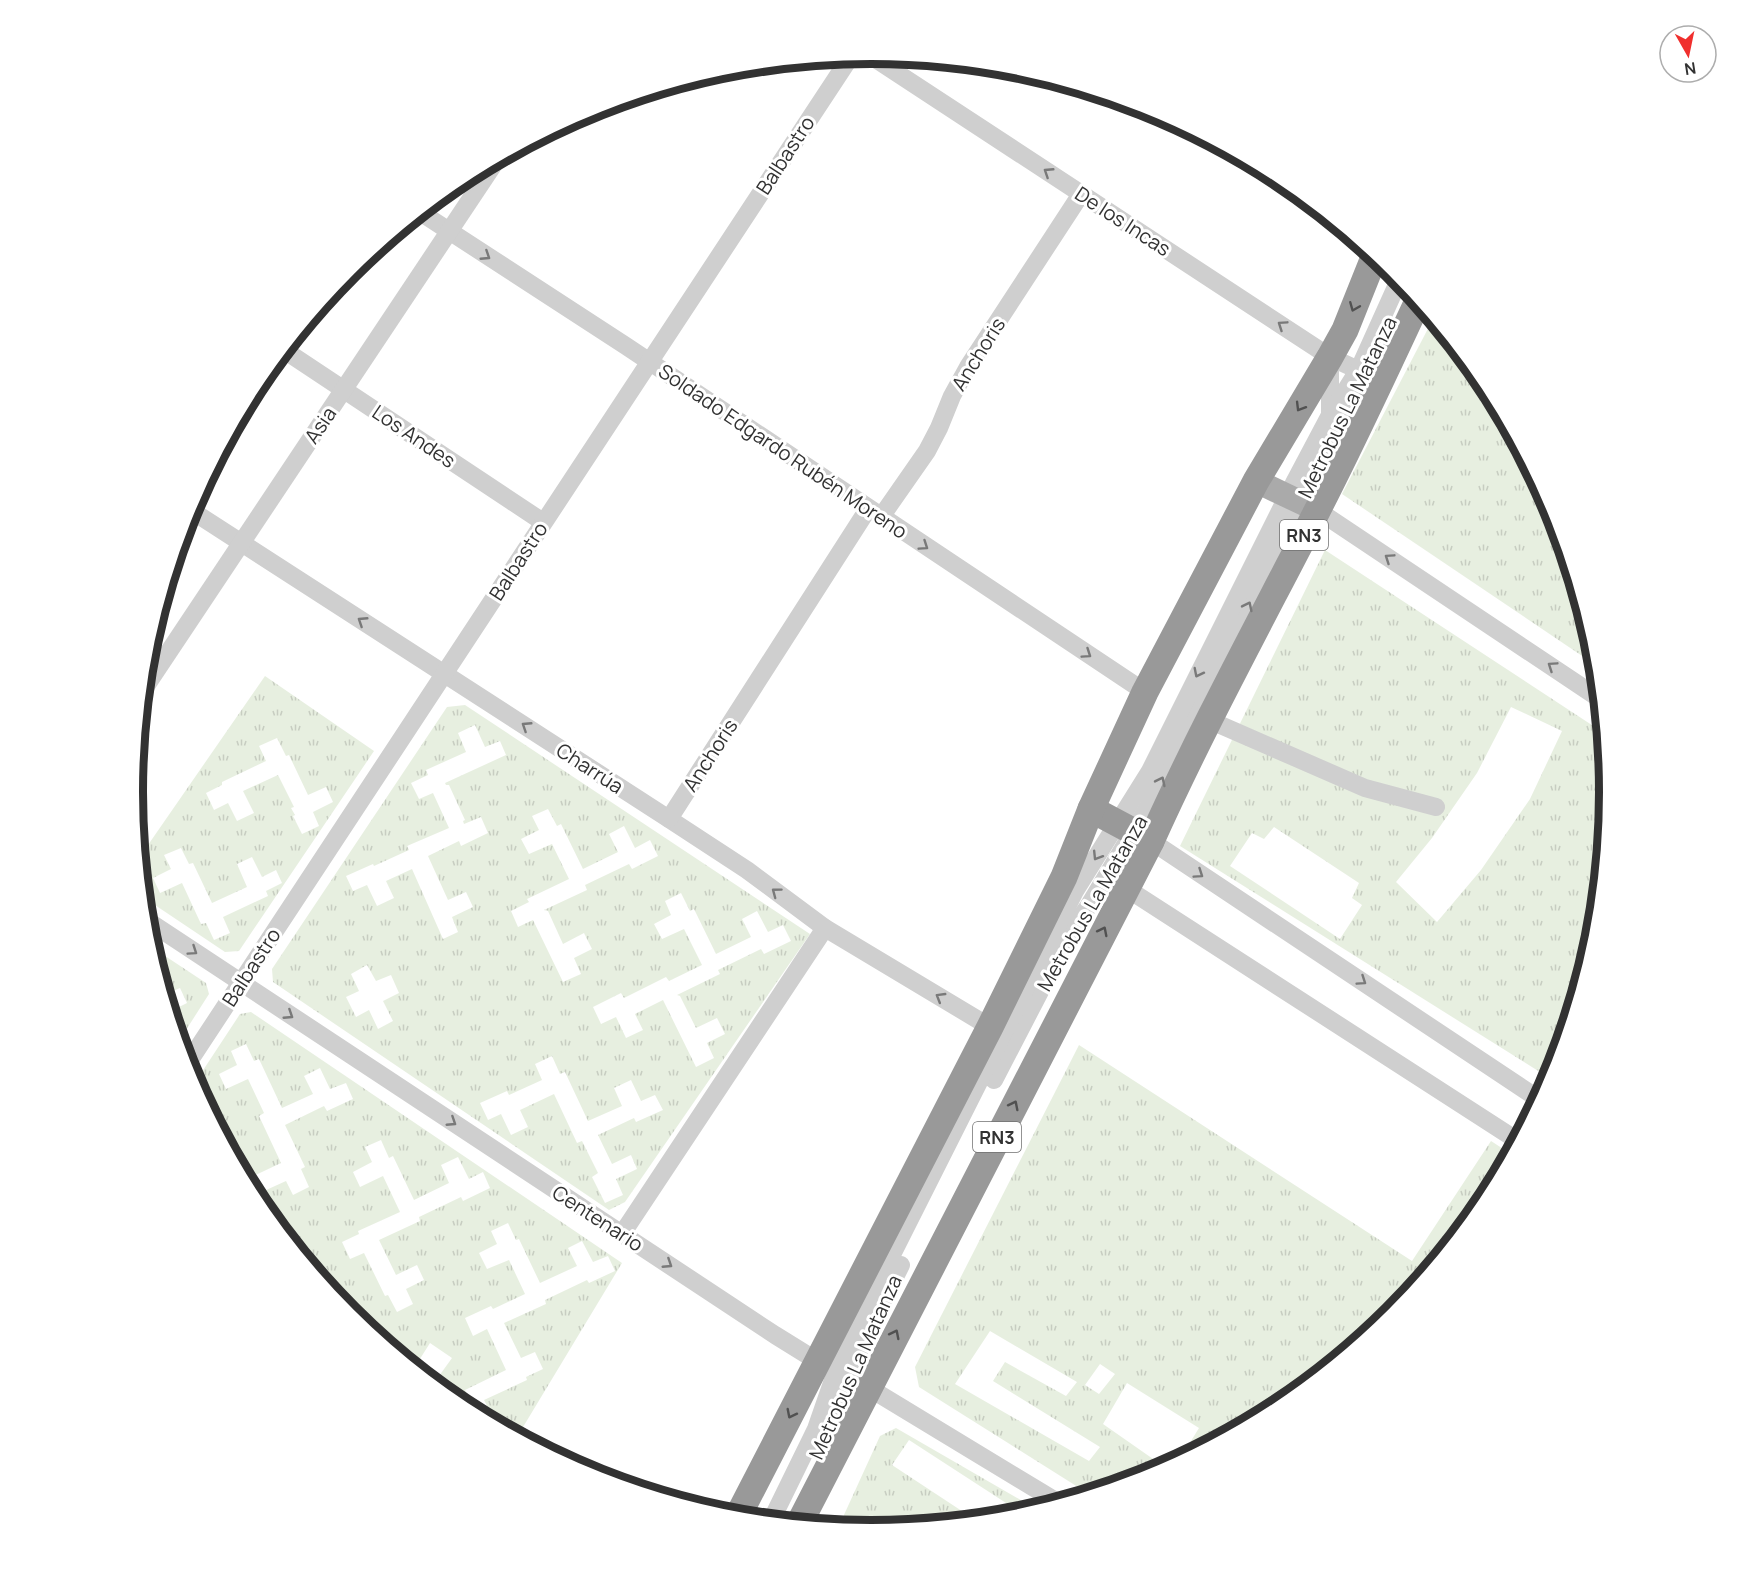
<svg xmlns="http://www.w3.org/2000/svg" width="1742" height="1585" font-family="Manrope,sans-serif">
	<defs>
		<pattern id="grass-tufts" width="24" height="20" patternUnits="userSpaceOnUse" patternTransform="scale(1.5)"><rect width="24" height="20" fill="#e7efe0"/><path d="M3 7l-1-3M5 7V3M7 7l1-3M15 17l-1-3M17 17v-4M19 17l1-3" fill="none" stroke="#c7cdc1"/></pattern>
	</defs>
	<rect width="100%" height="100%" fill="#fff"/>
	<g fill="url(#grass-tufts)" fill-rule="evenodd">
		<polygon points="1433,319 1485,383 1553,510 1595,649 1597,666 1342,494"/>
		<path d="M1325,550l279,183 5,60 -14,144 -44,142 -371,-233zM1511,707l51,24 -32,68 -49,71 -44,52 -41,-40 36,-44 45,-65zM1274,827l85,56 -7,15 10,7 -22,34 -110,-73 22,-33 12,6z"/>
		<path d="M265,676l109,75 -135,200 -14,1 -82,-55 -4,-39zM277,738l9,18 3,-1 19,40 18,-8 7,15 -20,10 6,14 -17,8 -9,-18 2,-1 -4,-7 3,-1 -16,-32 -35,16 11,22 -17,8 -9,-18 -14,7 -8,-17 16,-8v-3l44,-21 -7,-15zM181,848l8,16 4,-1 19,40 35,-16 -10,-23 15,-7 10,20 14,-7 6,13 -16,8 2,5 -45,21 7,16 -16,7 -8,-17 -5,1 -19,-41 -22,10 -7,-15 18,-9 -7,-14z"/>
		<path d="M465,705l345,229 -185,268 -16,8 -336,-228 -1,-13 175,-262zM475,725l10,22 15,-6 6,14 -61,28 1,2h3l16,35 -2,1 1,3 17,-7 7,16 -27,13 -2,-5 -31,15 20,44 18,-8 7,15 -21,10 6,15 -15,7 -31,-70 -26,12 8,17 -17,8 -10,-21 -14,6 -7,-15 27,-12 1,2 35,-16 -2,-4 42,-18 -16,-35 -14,6 -8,-16 17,-8 -2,-5 40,-18 -8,-19zM548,809l9,17 4,-2 22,45 35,-17 -9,-18 15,-8 11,22 15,-8 8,16 -26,13 -3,-5 -44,21 2,5 -43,20 4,1 15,33 21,-11 8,16 -18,9 7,16 -18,8 -30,-62 -15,7 -7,-16 18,-9 -2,-3 42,-20 -17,-35 -23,10 -8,-15 18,-9 -7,-14zM681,893l9,18 4,-2 22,45 35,-17 -9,-18 15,-8 11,21 15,-7 8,16 -27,13 -3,-5 -43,21 2,4 -43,21 3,1 16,32 21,-10 8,16 -18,9 7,15 -18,9 -33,-67 -28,14 8,16 -17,8 -10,-21 -15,7 -8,-17 28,-14 3,5 42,-21 3,4 33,-16 -18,-36 -22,10 -8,-15 17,-9 -6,-14zM367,965l9,16 15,-6 8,18 -16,8 10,20 -15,8 -9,-19 -13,7 -10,-20 13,-6 -8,-17zM552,1056l8,18 5,-2 23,49 34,-15 -8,-18 17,-8 10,21 14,-6 8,15 -27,12 -2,-4 -36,17 14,29 19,-9 6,14 -21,10 7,16 -18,8 -13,-26 6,-4 -16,-32 -5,2 -23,-49 -34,16 8,17 -17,8 -10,-21 -13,6 -8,-17 27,-12 2,4 33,-15 -7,-16z"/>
		<polygon points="150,946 206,983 209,994 179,1041 169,1012 187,1003 180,988 166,994"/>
		<path d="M251,1012l371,251 -105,174 -25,-14 3,-2 -11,-21 43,-20 -1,-3 17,-8 -8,-17 -14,6 -17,-35 42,-19 -1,-4 42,-20 2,3 26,-12 -7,-15 -15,6 -11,-21 -14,7 9,18 -37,17 -21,-44 -3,1 -8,-17 -17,8 6,13 -18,9 8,16 22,-9 16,34 -32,15 -2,-3 -26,12 8,18 14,-7 19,41 -41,20 2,4 -14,6 -104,-86 -96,-118 33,-15 7,14 16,-8 -8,-18 4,-2 -20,-42 39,-19 3,5 26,-12 -7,-16 -16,6 -10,-21 -16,8 9,18 -31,14 -23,-49 -5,2 -8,-17 -15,7 6,14 -18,9 7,15 22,-10 16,34 -5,3 22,47 -34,16 -10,-23 -4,2 -39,-74 46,-70zM381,1140l8,18 4,-2 21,44 35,-17 -8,-18 17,-8 11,22 14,-7 7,16 -27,13 -2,-4 -42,20 1,4 -41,19 17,35 21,-10 7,15 -18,9 7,15 -16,8 -9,-17 -3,1 -21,-43 -14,6 -8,-17 17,-8 -1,-3 42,-19 -17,-36 -23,11 -7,-15 19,-10 -7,-15zM430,1343l22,15 -13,18 -21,-14z"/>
		<path d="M1079,1045l333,216 79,-120 20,13 -26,49 -92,112 -112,92 -103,55 21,-34 -72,-45 -24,41 63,44 -13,7 -64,19 -170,-107 -4,-20zM990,1331l87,51 -11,14 -61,-34 -12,19 107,66 -11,14 -134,-77zM1100,1364l15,10 -16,20 -14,-9z"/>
		<polygon points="896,1428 1038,1510 1023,1514 909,1440 892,1465 977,1521 913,1527 904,1522 900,1528 871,1531 838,1528 880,1436"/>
	</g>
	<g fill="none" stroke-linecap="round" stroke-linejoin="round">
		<g stroke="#cfcfcf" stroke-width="18">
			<polyline points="868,54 1330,357 1369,375"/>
			<polyline points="420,212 626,346 1145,692"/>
			<polyline points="284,350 543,522"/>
			<polyline points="1330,415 1330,359"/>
			<polyline points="189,509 669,819 747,870 825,928 990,1027"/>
			<polyline points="1317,510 1600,699"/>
			<polyline points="881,517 927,451 939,428 952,396 968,367 1081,194"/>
			<polyline points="142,692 498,158"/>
			<polyline points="1209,720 1365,788 1436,807"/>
			<polyline points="669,819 868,509"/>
			<polyline points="1151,841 1540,1100"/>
			<polyline points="1126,888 1518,1141"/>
			<polyline points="145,919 775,1335 825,1366"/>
			<polyline points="186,1066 851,56"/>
			<polyline points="994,1080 1075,924 1088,907 1148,807 1356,393"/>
			<polyline points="622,1234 825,928"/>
			<polyline points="861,1383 1059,1503"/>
			<polyline points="819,1451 838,1408 863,1341 901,1265"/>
			<polyline points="771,1521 816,1429 842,1354 1075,891 1150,771 1294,483 1330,415 1359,369 1400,278"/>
		</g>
		<polyline stroke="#aaa" stroke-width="24" points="1256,481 1317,510"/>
		<g stroke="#999" stroke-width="27">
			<polyline points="1091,809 1151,841"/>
			<polyline points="737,1518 990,1027 1064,877 1091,809 1145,692 1256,481 1330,357 1345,330 1375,255"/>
			<path d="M799,1524l352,-683c50,-111 109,-219 165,-328 36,-70 69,-141 102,-212"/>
		</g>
	</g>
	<defs><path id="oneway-chevron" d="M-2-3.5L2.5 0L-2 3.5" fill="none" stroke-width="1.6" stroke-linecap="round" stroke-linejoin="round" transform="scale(1.5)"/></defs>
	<g stroke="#797979">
		<use href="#oneway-chevron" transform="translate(1048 172) rotate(-147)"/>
		<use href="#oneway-chevron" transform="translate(486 256) rotate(33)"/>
		<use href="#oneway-chevron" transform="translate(1282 325) rotate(-146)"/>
		<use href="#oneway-chevron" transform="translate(924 546) rotate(34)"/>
		<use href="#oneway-chevron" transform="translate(1389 558) rotate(-146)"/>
		<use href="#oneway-chevron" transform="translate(1248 606) rotate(-64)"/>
		<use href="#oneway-chevron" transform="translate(362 621) rotate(-147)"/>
		<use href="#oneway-chevron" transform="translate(1087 654) rotate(34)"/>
		<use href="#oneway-chevron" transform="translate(1552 666) rotate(-146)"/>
		<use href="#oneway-chevron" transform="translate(1198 673) rotate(117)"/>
		<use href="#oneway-chevron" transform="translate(526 726) rotate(-147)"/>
		<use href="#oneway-chevron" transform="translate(1161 781) rotate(-64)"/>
		<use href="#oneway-chevron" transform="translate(1097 856) rotate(122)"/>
		<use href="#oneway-chevron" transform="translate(1199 874) rotate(34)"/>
		<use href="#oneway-chevron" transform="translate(776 892) rotate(-143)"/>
		<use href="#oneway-chevron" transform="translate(193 951) rotate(34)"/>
		<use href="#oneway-chevron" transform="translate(1362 981) rotate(34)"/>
		<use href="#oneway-chevron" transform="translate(940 997) rotate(-149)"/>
		<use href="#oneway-chevron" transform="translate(289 1015) rotate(33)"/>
		<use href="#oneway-chevron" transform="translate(452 1122) rotate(33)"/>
		<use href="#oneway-chevron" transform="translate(668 1264) rotate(33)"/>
	</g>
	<g stroke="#515151">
		<use href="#oneway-chevron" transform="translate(1354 307) rotate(112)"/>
		<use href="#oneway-chevron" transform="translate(1300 407) rotate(121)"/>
		<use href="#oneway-chevron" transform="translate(1103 931) rotate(-63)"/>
		<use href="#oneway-chevron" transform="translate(1014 1105) rotate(-63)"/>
		<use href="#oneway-chevron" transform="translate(895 1334) rotate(-63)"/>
		<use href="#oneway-chevron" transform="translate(791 1414) rotate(117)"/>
	</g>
	<g text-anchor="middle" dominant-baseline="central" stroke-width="6" stroke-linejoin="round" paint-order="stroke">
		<g fill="#fff" stroke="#707070" stroke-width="1.5">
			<rect x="1280" y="520" width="48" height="30" rx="4.5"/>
			<rect x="973" y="1122" width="48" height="30" rx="4.5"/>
		</g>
		<g font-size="18" font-weight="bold" fill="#323232">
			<text x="1304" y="535">RN3</text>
			<text x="997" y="1137">RN3</text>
		</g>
		<g font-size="20" fill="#323232" stroke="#fff">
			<text transform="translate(785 155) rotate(-57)">Balbastro</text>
			<text transform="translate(1123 221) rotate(33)">De los Incas</text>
			<text transform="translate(978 354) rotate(-58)">Anchoris</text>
			<text transform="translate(1347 407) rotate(-64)">Metrobus La Matanza</text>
			<text transform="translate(320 425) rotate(-56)">Asia</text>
			<text transform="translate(414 436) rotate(34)">Los Andes</text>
			<text transform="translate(783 451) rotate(34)">Soldado Edgardo Rubén Moreno</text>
			<text transform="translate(518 561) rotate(-57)">Balbastro</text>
			<text transform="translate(710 755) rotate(-57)">Anchoris</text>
			<text transform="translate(590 768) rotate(33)">Charrúa</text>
			<text transform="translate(1092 903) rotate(-60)">Metrobus La Matanza</text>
			<text transform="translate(251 967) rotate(-57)">Balbastro</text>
			<text transform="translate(598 1218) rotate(33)">Centenario</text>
			<text transform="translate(855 1367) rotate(-66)">Metrobus La Matanza</text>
		</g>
	</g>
	<path d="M0 0H1742V1585H0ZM143 792a728 728 0 1 1 1456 0a728 728 0 1 1-1456 0Z" fill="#fff" fill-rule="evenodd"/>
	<path fill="none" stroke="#323232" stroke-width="8" d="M143 792a728 728 0 1 1 1456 0a728 728 0 1 1-1456 0Z"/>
	<g transform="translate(1688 54) rotate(171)"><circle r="28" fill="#ffffff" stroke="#adadad" stroke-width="1.5"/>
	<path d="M0-4.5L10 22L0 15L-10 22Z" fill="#f02f2d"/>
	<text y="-9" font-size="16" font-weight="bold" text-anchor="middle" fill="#323232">N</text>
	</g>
</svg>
